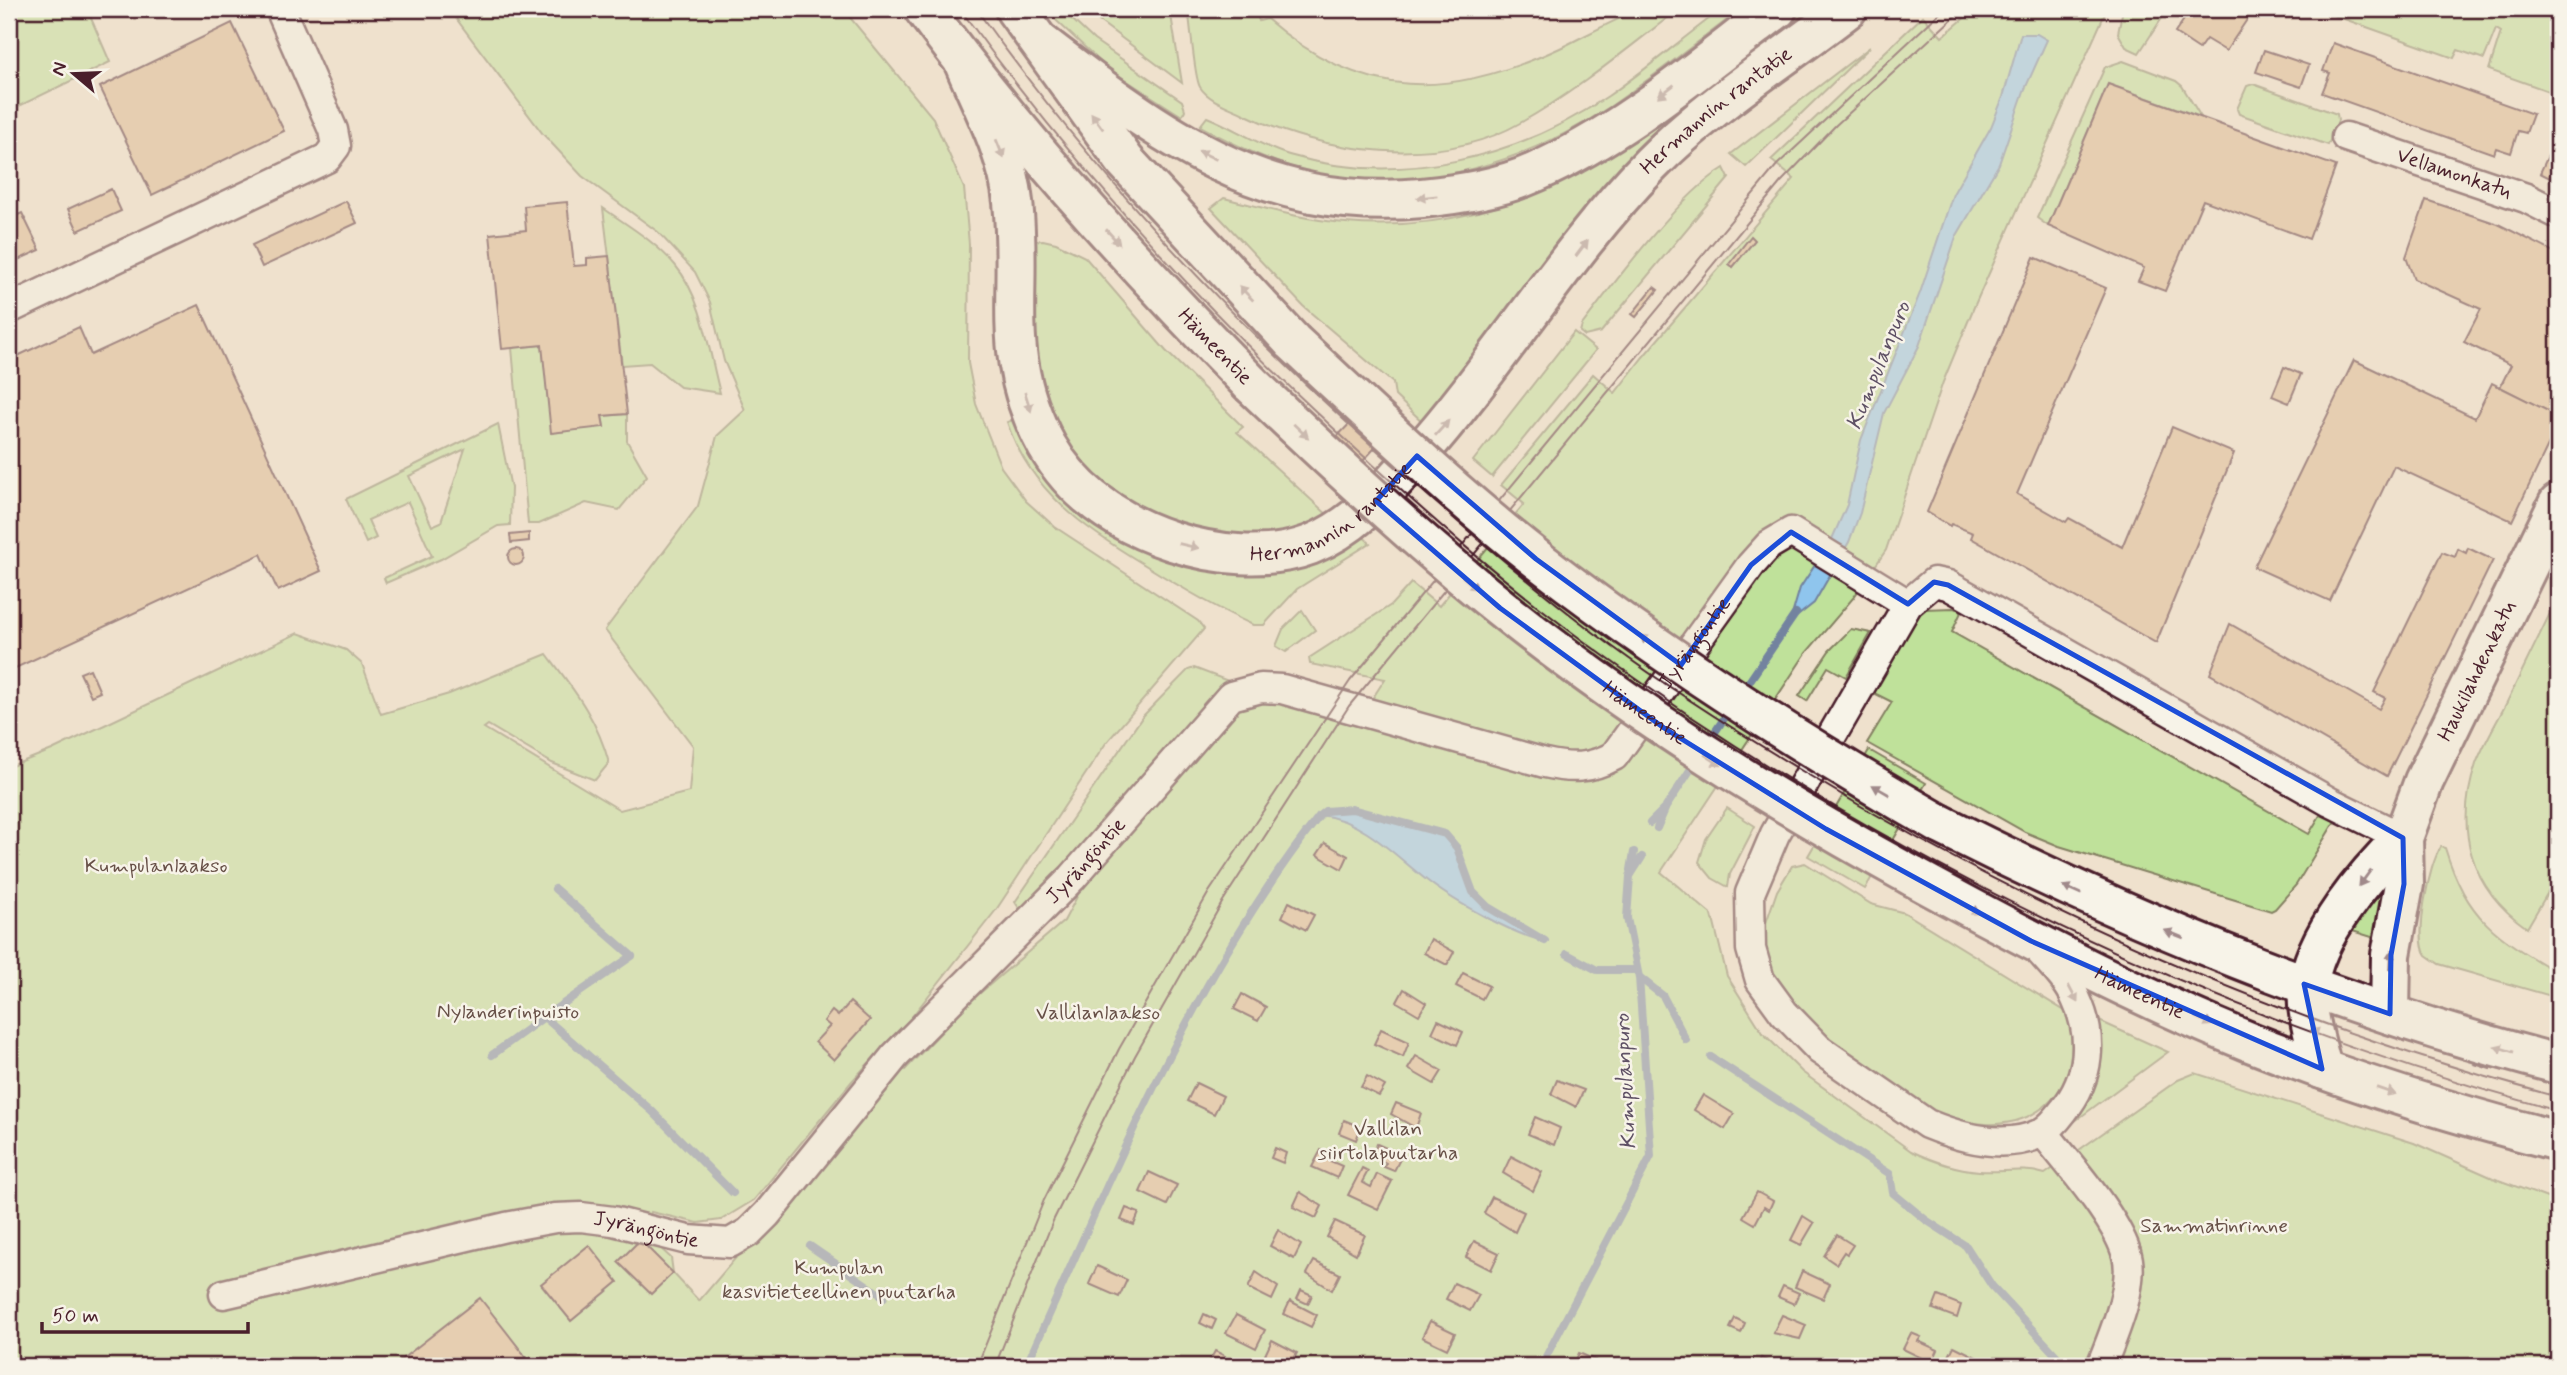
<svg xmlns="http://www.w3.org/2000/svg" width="2567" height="1375" font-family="Mynerve,sans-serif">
	<rect width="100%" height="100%" fill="#efe1cd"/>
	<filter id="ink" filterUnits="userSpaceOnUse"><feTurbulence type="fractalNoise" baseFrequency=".0143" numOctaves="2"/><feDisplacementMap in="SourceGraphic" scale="14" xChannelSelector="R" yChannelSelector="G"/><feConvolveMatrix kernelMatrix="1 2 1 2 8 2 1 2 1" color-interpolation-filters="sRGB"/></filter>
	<g filter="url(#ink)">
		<g fill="#bfe19a" stroke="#848062" stroke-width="2" fill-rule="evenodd">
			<polygon points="9,9 87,9 110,62 9,111"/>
			<path d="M449,9h394l90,109 31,70 5,56 -1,119 8,41 25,63 25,34 29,26 143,94 6,8 -98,114 -110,167 -86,109 -58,62 -98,119 -33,20 -23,3 -47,-11 -6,22 26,24 2,15 26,28 200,-235 6,4 67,-70 92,-79 17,-32 56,-63 84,-106 25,-17 22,-5 89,24 28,-43 -75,-15 -1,-6 82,-53 20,-22 28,23 85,-102 -23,-19 92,-111 22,19 28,-36 151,-178 -23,-19 152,-144 19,21 33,-28h132l-133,298 -31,75 -57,168 -32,47 -48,56 -145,219 51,43 15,61 36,57 39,39 109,79c21,10 45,18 68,20 24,2 42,-4 66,3l133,-94 17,-7 219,70 79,35 65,24v164h-2549v-599l43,-17 246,-117 48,17 16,14 19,50 68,-20 98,-40c27,36 50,64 62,109l-14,17 -43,-17 -64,-38 -4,3 136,82 69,-18 4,-46 -88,-116 93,-124 19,-70 28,-26 -21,-49 -14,-59 -15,-30 -37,-40 -76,-56 -39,-42z"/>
			<polygon points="1044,9 1061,9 1094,40 1182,101 1185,110 1182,116 1107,68"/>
			<polygon points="1083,9 1170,9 1182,83"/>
			<path d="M1188,9h67l4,12 8,-2c96,83 183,80 293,29 22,-10 66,-36 87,-39 10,-2 22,0 32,0 -51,39 -102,82 -159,114 -80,46 -197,31 -276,-9 -14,-7 -35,-13 -44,-27 -6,-9 -9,-63 -12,-78z"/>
			<path d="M1722,9h4l5,8c-40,30 -79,61 -120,89 -79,53 -188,89 -283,70 -46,-8 -88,-28 -128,-50l7,-9c28,11 52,29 82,38 108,32 227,4 319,-59 39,-27 76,-59 114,-87z"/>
			<path d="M1801,9h18l-394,415 -30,-28 -2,-13 -90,-77 -92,-98 13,-10c40,10 80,22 122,25 89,8 175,-15 251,-62z"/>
			<polygon points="2123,9 2168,9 2139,53 2126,47 2118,33"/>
			<polygon points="2316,9 2558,9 2558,92 2554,93 2489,70 2501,32 2496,29 2484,59 2458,50 2454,58"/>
			<polygon points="1870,47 1746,167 1731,154"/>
			<polygon points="2123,61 2176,81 2182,86 2201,117 2108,84 2048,226 2037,218 2105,67"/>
			<polygon points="2253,84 2337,114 2338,120 2328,145 2239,114 2237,109 2247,86"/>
			<path d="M1724,168l5,10 -128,154 -16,4 -5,-4 2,-7c33,-43 97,-130 142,-157z"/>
			<path d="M603,208c24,17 53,34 72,57 28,33 34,87 45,128l-40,-6 -30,-24 -28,2z"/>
			<polygon points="1043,240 1056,243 1085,257 1166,351 1243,427 1237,432 1330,517 1313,528 1267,540 1168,527 1115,500 1053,430 1037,373 1030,241"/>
			<polygon points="1574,332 1596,350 1492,477 1473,461"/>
			<polygon points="542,345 552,433 604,426 602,416 627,414 627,441 647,476 619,510 586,503 539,524 528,524 512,348"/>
			<path d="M1015,419l108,122 236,-8 11,10 -73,46 -33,36h-11c-37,-17 -73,-38 -108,-60 -60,-36 -115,-74 -138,-143z"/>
			<path d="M498,424l13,64 -1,37 -12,1 -57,33 -55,24 -2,-5 48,-22 -24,-54 -40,18 8,18 -10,5 -20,-44zM465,449l-24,73 -9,4 -23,-50z"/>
			<path d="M2558,597v278l-31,53c-57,-40 -73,-98 -51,-164 8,-21 21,-42 31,-62 17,-35 34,-70 51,-105z"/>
			<polygon points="1953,608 1962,610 1952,632 2309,834 2322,812 2335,821 2296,885 2275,909 2271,911 2059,846 2025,832 1867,743 1892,702 1872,692 1923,609"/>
			<polygon points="1302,610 1315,630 1286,652 1276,646 1283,629"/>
			<polygon points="1851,629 1871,633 1846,677 1828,667 1807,701 1799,696 1829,651"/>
			<polygon points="1194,668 1231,682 1203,705 1158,764 1032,911 1021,911 1015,902 1143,716 1188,670"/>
			<polygon points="1869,750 1926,783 1865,889 1808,856"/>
			<polygon points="1727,808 1755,826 1730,874 1728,887 1712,878 1699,862 1706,839"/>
			<path d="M2441,847l4,1c22,71 51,89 113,125v25l-119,-34 -13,-9c-12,-16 3,-92 15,-108z"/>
			<path d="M1805,863l66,41 34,9 163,100c21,95 -56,134 -137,98l-107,-70 -51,-58 -17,-57 10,-3 11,-32 15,-25z"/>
			<polygon points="2390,867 2378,939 2349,930"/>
			<polygon points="2097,1020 2168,1052 2067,1127"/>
		</g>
		<g fill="#8fc5ed" stroke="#73839f" stroke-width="2">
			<polygon points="2021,34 2037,34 2047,40 2024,91 1999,164 1956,237 1919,346 1884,413 1860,513 1849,542 1814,603 1790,622 1800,588 1832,539 1847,505 1861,440 1920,293 1953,194 1991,127 2003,97"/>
			<path d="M1352,809l93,25 12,14 16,44 15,15 57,34c-28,-4 -93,-41 -116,-59 -34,-26 -65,-62 -109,-67l5,-4z"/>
		</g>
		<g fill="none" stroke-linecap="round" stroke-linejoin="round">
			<g stroke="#73839f" stroke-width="8">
				<polyline points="1742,692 1796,613"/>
				<polyline points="1707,744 1731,708"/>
				<polyline points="1650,823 1663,810"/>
				<polyline points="1657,828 1666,807 1696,761"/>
				<polyline points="1631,870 1634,852"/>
				<polyline points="555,889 632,956 544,1017 652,1111 733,1193"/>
				<polyline points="1567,954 1597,970 1636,970"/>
				<polyline points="1639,977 1663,996 1686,1040"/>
				<polyline points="492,1055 544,1017"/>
				<polyline points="1711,1057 1890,1174 1893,1193 1926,1220 1966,1246 1992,1286 2066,1366"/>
				<polyline points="810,1246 884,1297"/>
				<path d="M1026,1366c86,-189 165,-387 294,-551l5,-4 27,-2 93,25 12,14 16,44 15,15 57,34"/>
				<polyline points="1541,1366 1651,1156 1639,977 1627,918 1630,876 1642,857"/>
			</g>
		</g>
		<g fill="#dcb78e" stroke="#4a1f2b" stroke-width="2">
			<polygon points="1399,9 1439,9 1440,11 1418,11"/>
			<polygon points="2191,9 2254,9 2226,51 2206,39 2199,49 2175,33"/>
			<polygon points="232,23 284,131 152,195 100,87"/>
			<polygon points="2333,43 2533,114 2526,133 2518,131 2511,153 2496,148 2494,154 2322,93 2330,73 2323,71"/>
			<polygon points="2264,50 2309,65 2301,87 2256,72"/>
			<polygon points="2108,84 2336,166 2309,239 2203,200 2165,291 2138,281 2144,268 2048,226"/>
			<polygon points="2553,145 2558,147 2558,182 2540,173"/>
			<polygon points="111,189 121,211 78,231 68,209"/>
			<polygon points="2426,200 2498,224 2558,254 2558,416 2500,387 2511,365 2464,342 2481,309 2414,279 2406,257"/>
			<polygon points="346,201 357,223 262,267 252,245"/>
			<polygon points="567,202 574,266 587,265 587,258 609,256 627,414 602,416 604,427 551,433 542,345 502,349 490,234 526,230 524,206"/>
			<polygon points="22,213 40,250 9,264 9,219"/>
			<polygon points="1751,236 1755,240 1733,267 1729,264"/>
			<polygon points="2034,257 2106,288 2017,494 2066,522 2069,518 2122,547 2172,427 2234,453 2156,643 1971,538 1973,533 1951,524 1950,526 1927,512"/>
			<polygon points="1654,287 1658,290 1636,317 1632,314"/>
			<polygon points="199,305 321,571 278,591 261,554 9,671 9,360 79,327 91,355"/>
			<polygon points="2354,360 2475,418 2492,383 2558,416 2558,425 2512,521 2394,466 2330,601 2254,567"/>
			<polygon points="2284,367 2301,374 2289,403 2272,396"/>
			<polygon points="1358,415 1383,439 1352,473 1326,448"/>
			<polygon points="529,533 529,541 511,543 510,535"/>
			<polygon points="2468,548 2493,560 2387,776 2210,674 2230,624 2379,709 2385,698 2374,692 2442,552 2455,557 2458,549 2466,553"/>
			<circle cx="516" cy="557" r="8"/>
			<polygon points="90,669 100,692 91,696 80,673"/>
			<polygon points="1325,843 1348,856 1342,869 1317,855"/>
			<polygon points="1289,902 1314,915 1306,930 1282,917"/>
			<polygon points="1431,939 1454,952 1447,965 1424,953"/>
			<polygon points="1463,973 1489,986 1482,999 1456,986"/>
			<polygon points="1404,989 1426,1003 1419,1015 1397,1002"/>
			<polygon points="1242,994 1266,1007 1258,1021 1234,1009"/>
			<polygon points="850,1002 870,1020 834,1060 815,1042 830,1026 824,1021 832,1011 838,1016"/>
			<polygon points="1438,1020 1463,1032 1457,1045 1432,1033"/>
			<polygon points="1381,1029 1409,1042 1403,1057 1374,1044"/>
			<polygon points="1416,1056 1442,1071 1434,1084 1408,1069"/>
			<polygon points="2476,1060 2491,1065 2490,1069 2474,1064"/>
			<polygon points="1367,1076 1385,1086 1379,1096 1361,1087"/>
			<polygon points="1557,1080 1584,1090 1576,1107 1551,1094"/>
			<polygon points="1196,1083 1223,1096 1214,1114 1187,1101"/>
			<polygon points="1703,1095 1734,1114 1725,1129 1694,1110"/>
			<polygon points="1396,1103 1421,1113 1416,1128 1391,1114"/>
			<polygon points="1535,1117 1560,1128 1554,1145 1528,1134"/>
			<polygon points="1344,1120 1361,1127 1356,1140 1339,1133"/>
			<polygon points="1377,1144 1402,1155 1394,1171 1384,1167 1386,1163 1372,1156"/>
			<polygon points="1275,1148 1286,1153 1283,1163 1271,1158"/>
			<polygon points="1321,1150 1331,1155 1328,1160 1342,1166 1337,1178 1312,1167"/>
			<polygon points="1511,1156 1542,1172 1533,1191 1503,1173"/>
			<polygon points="1362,1168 1368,1171 1362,1182 1371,1187 1377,1174 1392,1181 1378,1209 1348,1195"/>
			<polygon points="1149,1172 1177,1185 1167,1205 1140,1192"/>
			<polygon points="1300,1192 1322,1206 1316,1218 1293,1207"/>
			<polygon points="1757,1192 1773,1201 1769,1210 1764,1207 1755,1224 1743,1217"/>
			<polygon points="1492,1197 1524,1212 1515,1232 1484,1213"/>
			<polygon points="1126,1208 1139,1213 1134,1225 1121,1220"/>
			<polygon points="1803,1216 1814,1223 1801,1245 1791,1240"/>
			<polygon points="1335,1221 1365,1235 1356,1254 1327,1237"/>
			<polygon points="1278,1230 1301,1245 1294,1259 1270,1246"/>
			<polygon points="1837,1235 1853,1245 1847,1254 1844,1252 1836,1264 1824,1256"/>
			<polygon points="640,1240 673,1273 651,1294 618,1262"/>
			<polygon points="1474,1241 1499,1253 1491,1270 1466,1257"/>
			<polygon points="589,1245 618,1282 571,1321 541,1284"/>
			<polygon points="1314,1261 1340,1274 1332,1290 1307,1274"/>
			<polygon points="1097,1266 1127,1280 1119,1297 1089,1284"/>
			<polygon points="1802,1271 1830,1284 1823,1299 1795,1287"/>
			<polygon points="1256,1272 1278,1287 1272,1300 1248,1288"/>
			<polygon points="1454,1283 1479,1295 1470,1311 1446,1299"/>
			<polygon points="1783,1286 1799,1293 1794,1304 1778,1297"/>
			<polygon points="1301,1290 1312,1295 1308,1304 1297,1299"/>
			<polygon points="1938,1296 1961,1305 1957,1318 1933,1309"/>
			<polygon points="480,1298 526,1357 514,1366 393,1366"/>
			<polygon points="1290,1301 1317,1315 1311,1327 1284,1314"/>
			<polygon points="1204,1314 1216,1320 1212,1329 1200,1323"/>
			<polygon points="1236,1315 1265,1330 1256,1348 1226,1333"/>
			<polygon points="1782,1315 1806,1325 1800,1339 1773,1333"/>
			<polygon points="1735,1318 1745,1323 1741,1333 1730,1328"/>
			<polygon points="1430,1321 1455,1333 1447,1349 1422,1337"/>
			<polygon points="1911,1333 1921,1337 1918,1341 1938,1350 1932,1363 1903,1349"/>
			<polygon points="1272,1340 1297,1353 1290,1366 1282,1366 1265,1355"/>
			<polygon points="1954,1346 1984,1361 1981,1366 1945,1364"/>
			<polygon points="1215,1351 1225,1356 1223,1361 1233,1366 1207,1366"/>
			<polygon points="1579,1353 1609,1366 1573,1366"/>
			<polygon points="1761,1358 1778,1366 1757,1366"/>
		</g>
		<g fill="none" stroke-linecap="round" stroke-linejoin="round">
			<g stroke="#4a1f2b" stroke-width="33">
				<g id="street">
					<path id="s1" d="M2346,137l180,61 32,16"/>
					<polyline points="9,309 327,158 336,146 333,130 280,9"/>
					<path d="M2037,948c14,16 31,32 39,51 18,38 14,79 -12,111 -6,8 -14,18 -23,23 -35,17 -80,5 -114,-9l-107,-74 -36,-37 -24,-33 -9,-31 -1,-56 25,-59 133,-230 26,-22 14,3 382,217 73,36"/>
					<path d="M2043,1132c25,31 71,83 83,120 11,30 -14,86 -25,114"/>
					<path id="s2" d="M224,1294l282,-67 49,-9 26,-1 32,4 75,19 42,3 19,-11 18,-18 128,-158 177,-178 159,-182 30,-8 21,1 263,74c26,6 45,6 69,-7l137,-191 18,-20 22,-13 117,72"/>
				</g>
			</g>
			<g stroke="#4a1f2b" stroke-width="44">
				<g id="secondary">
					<path id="s3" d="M2390,1014l1,-59 13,-71 -1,-46 21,-57 134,-277"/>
					<path d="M2322,1069c-5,-25 -17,-55 -14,-81 5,-52 59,-115 95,-150"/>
				</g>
			</g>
			<g stroke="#4a1f2b" stroke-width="44">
				<g id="primary">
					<path id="s4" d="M924,9c98,133 211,257 327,375"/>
					<polyline points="1015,9 1125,161 1293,342"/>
					<path d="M1041,43c120,92 222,170 381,155 38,-4 79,-10 114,-26 88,-39 164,-105 241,-163"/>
					<path id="s5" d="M964,63c19,45 44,90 49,139 10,92 -15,155 34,244 28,49 73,78 125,95 42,14 96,20 138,4 45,-18 75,-54 106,-88 83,-93 149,-205 235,-293 58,-59 130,-104 196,-155"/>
					<path d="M1940,824c198,100 403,185 618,240"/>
					<path id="s6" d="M1912,876c110,60 222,119 338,166 100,40 204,72 308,99"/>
				</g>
			</g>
			<use href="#street" stroke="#f7f3e8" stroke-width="28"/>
			<use href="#secondary" stroke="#f7f3e8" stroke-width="38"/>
			<use href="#primary" stroke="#f7f3e8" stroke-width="38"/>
			<g stroke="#4a1f2b" stroke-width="2">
				<path d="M960,9c109,151 233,288 369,415 90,84 182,166 282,237 286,205 608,358 947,450"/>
				<path d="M976,9c111,155 240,295 381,423 82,75 166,148 256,215 61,45 125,85 189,124 236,144 489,255 756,326"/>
				<polyline points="977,1366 1044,1200 1119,1049 1209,892 1350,681 1777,165 1944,9"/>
				<polyline points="995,1366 1053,1221 1135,1056 1223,901 1349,706 1781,182 1836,125 1963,9"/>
			</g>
			<g stroke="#4a1f2b" stroke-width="44" stroke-linecap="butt">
				<g id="primary-bridge">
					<path d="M1293,342c80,74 159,151 245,218 128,99 262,184 402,264"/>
					<path id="s7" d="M1251,384c81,77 162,153 249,223 128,103 268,190 412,269"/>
				</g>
			</g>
			<use href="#primary-bridge" stroke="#f7f3e8" stroke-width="38"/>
		</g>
		<defs><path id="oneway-solid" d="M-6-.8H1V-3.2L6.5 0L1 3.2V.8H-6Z" transform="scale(1.75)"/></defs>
		<g fill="#a0898a">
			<use href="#oneway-solid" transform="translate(1666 91) rotate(143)"/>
			<use href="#oneway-solid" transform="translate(1097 121) rotate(-126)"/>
			<use href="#oneway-solid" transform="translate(1000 149) rotate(68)"/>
			<use href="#oneway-solid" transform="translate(1207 155) rotate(-154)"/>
			<use href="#oneway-solid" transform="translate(1427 197) rotate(174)"/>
			<use href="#oneway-solid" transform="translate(1113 237) rotate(48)"/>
			<use href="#oneway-solid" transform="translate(1582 248) rotate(-53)"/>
			<use href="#oneway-solid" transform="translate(1246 293) rotate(-134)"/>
			<use href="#oneway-solid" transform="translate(1028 402) rotate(72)"/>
			<use href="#oneway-solid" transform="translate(1442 428) rotate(-48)"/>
			<use href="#oneway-solid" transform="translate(1301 431) rotate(43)"/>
			<use href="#oneway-solid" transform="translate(1189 546) rotate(13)"/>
			<use href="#oneway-solid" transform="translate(1470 583) rotate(40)"/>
			<use href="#oneway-solid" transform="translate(1648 641) rotate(-144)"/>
			<use href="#oneway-solid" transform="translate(1713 760) rotate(33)"/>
			<use href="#oneway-solid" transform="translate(1881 790) rotate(-150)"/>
			<use href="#oneway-solid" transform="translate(2365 878) rotate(126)"/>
			<use href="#oneway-solid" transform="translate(2072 890) rotate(-156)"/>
			<use href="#oneway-solid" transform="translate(1971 909) rotate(28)"/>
			<use href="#oneway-solid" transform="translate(2174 934) rotate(-158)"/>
			<use href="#oneway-solid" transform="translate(2391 960) rotate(-87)"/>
			<use href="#oneway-solid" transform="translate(2073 994) rotate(62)"/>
			<use href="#oneway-solid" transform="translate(2204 1021) rotate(24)"/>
			<use href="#oneway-solid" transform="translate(2314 1027) rotate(77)"/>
			<use href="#oneway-solid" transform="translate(2504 1049) rotate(-163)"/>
			<use href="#oneway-solid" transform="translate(2386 1091) rotate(19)"/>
		</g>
	</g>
	<path d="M0 0H2567V1375H0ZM1417,456l119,103 145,106 70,-100 40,-33 117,72 26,-22 14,3 455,253 1,46 -13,71 -1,59 -86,-30 18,85 -291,-128 -205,-112 -162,-101 -164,-120 -124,-107z" fill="#efe1cd" fill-opacity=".55" fill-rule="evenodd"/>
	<path fill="none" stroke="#1d4ed8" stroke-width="5" stroke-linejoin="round" d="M1417,456l119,103 145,106 70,-100 40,-33 117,72 26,-22 14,3 455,253 1,46 -13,71 -1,59 -86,-30 18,85 -291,-128 -205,-112 -162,-101 -164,-120 -124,-107z"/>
	<g text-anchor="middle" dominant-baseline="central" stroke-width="5" stroke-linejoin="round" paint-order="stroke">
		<g font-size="21" fill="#4a1f2b" stroke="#f7f3e8">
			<text stroke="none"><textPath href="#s5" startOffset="1298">Hermannin rantatie</textPath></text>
			<text stroke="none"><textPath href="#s1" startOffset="114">Vellamonkatu</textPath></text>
			<text stroke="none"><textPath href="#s4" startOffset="446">Hämeentie</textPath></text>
			<text stroke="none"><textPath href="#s5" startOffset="732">Hermannin rantatie</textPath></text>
			<text stroke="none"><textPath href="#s2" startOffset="1796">Jyrängöntie</textPath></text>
			<text stroke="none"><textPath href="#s3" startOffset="360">Haukilahdenkatu</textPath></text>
			<text stroke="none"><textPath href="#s7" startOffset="514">Hämeentie</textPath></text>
			<text stroke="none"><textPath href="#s2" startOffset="1041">Jyrängöntie</textPath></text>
			<text stroke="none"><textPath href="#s6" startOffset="256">Hämeentie</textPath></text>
			<text stroke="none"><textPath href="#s2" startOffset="432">Jyrängöntie</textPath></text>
		</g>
		<g font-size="21" fill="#675047" stroke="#f7f3e8">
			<text x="156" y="866">Kumpulanlaakso</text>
			<text x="508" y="1012">Nylanderinpuisto</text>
			<text x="1098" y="1013">Vallilanlaakso</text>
			<text x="1388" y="1129">Vallilan<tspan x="1388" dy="24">siirtolapuutarha</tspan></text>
			<text x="2214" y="1226">Sammatinrinne</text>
			<text x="839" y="1268">Kumpulan<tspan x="839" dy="24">kasvitieteellinen puutarha</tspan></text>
		</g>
		<g font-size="23" font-style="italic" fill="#5f5165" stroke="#f7f3e8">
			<text transform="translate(1879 366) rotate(-68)">Kumpulanpuro</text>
			<text transform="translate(1626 1082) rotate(-93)">Kumpulanpuro</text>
		</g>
	</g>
	<rect width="2567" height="1375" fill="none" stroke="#f7f3e8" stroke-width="35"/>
	<rect x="18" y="18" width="2532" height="1340" fill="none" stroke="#4a1f2b" stroke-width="2.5" filter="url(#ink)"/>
	<g transform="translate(74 74) rotate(289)" stroke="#f7f3e8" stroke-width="5" paint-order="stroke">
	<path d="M0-5L12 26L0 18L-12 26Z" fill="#4a1f2b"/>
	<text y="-10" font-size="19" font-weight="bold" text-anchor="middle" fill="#4a1f2b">N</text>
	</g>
	<path d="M42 1322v10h206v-10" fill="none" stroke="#4a1f2b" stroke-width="3.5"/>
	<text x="52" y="1322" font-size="21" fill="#4a1f2b" stroke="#f7f3e8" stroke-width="5" paint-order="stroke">50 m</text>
</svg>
